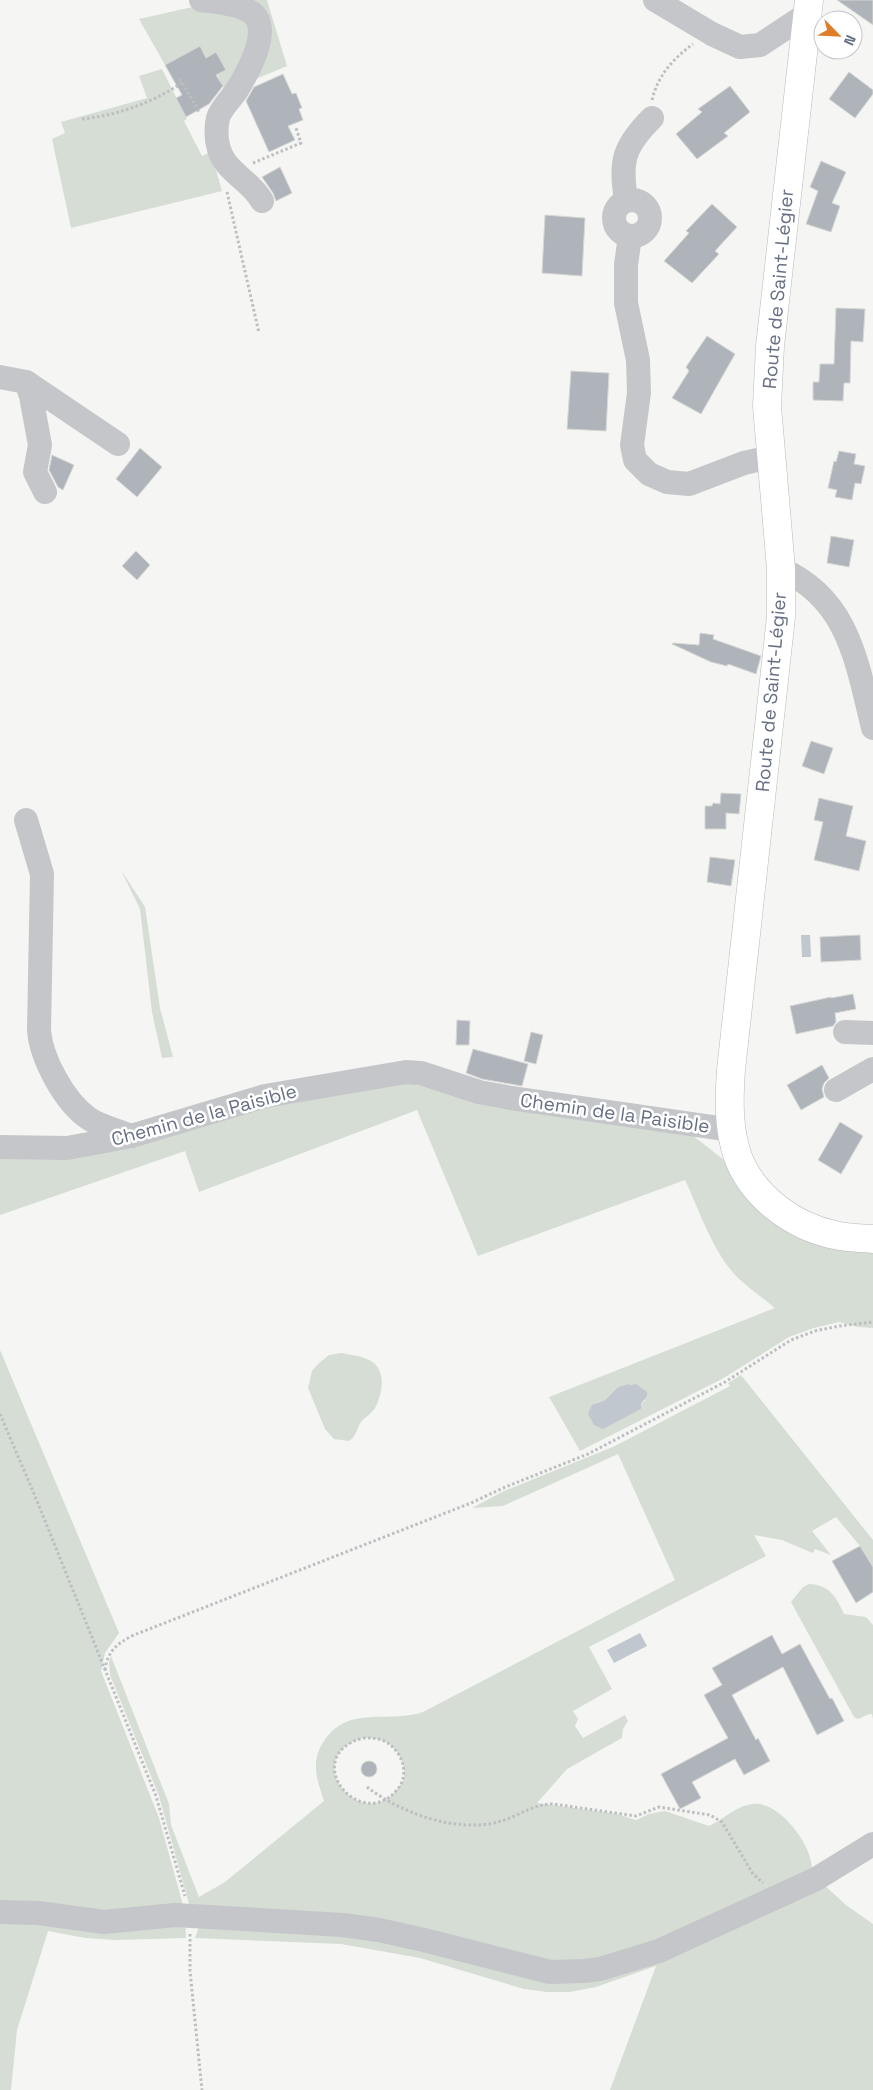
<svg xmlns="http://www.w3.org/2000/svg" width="873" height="2090" font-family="'Space Grotesk',sans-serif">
	<rect width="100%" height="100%" fill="#f5f6f3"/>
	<g fill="#d5ddd4" fill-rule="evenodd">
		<polygon points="232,0 267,0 287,66 246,83 263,39"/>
		<polygon points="197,6 228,8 254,29 227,94 217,75 226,70 216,52 206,58 165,65 139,19"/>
		<polygon points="162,69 187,119 184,121 202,156 211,152 222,191 71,228 52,139 65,133 61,122 147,98 139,76"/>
		<polygon points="121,870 145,907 160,1008 173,1057 162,1058 152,1012 140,909"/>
		<path d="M386,1079l301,52 37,29 17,30 132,59v79l-15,-1 -19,-5 -25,6 -25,9 -67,42 -142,72 -31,-54 226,-89c-13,-11 -27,-20 -39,-32 -24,-26 -36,-64 -51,-96l-207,76 -61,-146 -218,82 -14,-41 -185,64v-61zM628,1384l4,1 13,15 -4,5 -1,5 -7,2 -37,-9 9,-3 13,-13z"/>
		<polygon points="0,1350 119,1633 105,1653 101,1671 159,1818 183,1905 119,1919 0,1909"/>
		<path d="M342,1353c9,2 19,3 27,7 18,8 14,34 6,48 -4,6 -10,9 -14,14 -5,7 -4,14 -12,19l-15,-2 -9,-10 -17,-41 4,-17 6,-7 11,-9z"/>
		<path d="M741,1375l132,165v27l-13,-21 -24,-29 -24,14 19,24 -16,-6 -2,4 -31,-13 -28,-5 12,21 -177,91 23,42 -39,22 5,8 -3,7 8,12 42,-23 3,6 -5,8 -1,9 -55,31 -30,34 80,11 19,6 13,-6 16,-3 44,15c17,-8 26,-20 44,-22 26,-4 61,43 59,67l-128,61 -100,35 -393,-56 -32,-115 -49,-121 -1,-13 2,-6 58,148 2,21 28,72 26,-15 99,-81c-7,-21 -14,-40 0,-60 25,-37 64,-17 99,-29l252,-132 -57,-126 -115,52 -31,2 32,-17 111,-45 115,-60 -2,-3zM363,1738c8,0 16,0 23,4 13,7 24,28 15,42 -36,57 -106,-27 -38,-46z"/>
		<path d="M809,1584c20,1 27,12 35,30l22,3 7,8v94l-1,-5h-3l-11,5 -4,-2 -63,-115 12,-15z"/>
		<polygon points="822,1883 846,1905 873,1924 873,2090 610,2090 656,1966 596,1987 570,1992 547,1992 524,1989 420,1958 341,1944 195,1938 199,1927 342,1929 558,1976"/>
		<polygon points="0,1915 185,1919 186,1938 116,1940 85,1938 48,1931 17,2030 11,2090 0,2090"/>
	</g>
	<g fill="#c1c7cf">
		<polygon points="801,935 810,935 811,957 802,957"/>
		<polygon points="628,1384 632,1385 636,1384 647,1392 647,1396 641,1404 641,1409 603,1429 594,1425 588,1414 592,1405 605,1400 618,1387"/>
		<polygon points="640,1633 647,1646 614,1663 607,1650"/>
	</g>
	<g fill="#afb3ba" stroke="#d7d7d5">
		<polygon points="837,0 873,0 873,25"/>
		<polygon points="200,46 206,58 216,52 226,70 216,75 223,86 209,104 186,117 176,98 182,95 165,65"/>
		<polygon points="849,72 873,90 873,94 855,118 829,99"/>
		<polygon points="283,74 292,94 296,93 302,108 299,109 303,120 288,126 295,140 269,152 246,101 254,87"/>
		<polygon points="730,86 750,112 724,133 728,136 697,159 676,134 702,112 698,109"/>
		<polygon points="821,161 846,172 832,203 840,206 831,232 806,224 818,191 810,187"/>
		<polygon points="280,167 292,193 276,201 273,193 262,177"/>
		<polygon points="712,204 737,227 715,251 719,254 692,283 664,261 689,233 686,231"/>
		<polygon points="545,215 585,218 582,276 542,273"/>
		<polygon points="836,308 865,309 863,342 851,341 850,383 844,383 843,401 813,400 813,382 819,382 820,364 834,364"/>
		<polygon points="707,336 735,354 701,414 672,398 689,371 686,367"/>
		<polygon points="571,371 609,373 606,431 567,429"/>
		<polygon points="140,448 162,467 137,497 116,479"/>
		<polygon points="839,451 856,454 854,464 865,466 861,484 855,483 852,500 835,497 837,490 828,488 834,461 836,462"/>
		<polygon points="52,455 74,465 63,490 58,487 49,470"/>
		<polygon points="831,536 854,540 849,567 827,563"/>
		<polygon points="136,551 150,565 137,580 122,566"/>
		<polygon points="700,633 714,635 713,639 761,656 756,674 728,664 727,666 711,662 672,644 673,643 699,645"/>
		<polygon points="811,741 833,748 824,774 802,766"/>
		<polygon points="721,793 741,794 739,814 726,813 726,829 705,829 705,806 712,806 713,803 720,804"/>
		<polygon points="819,798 853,806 846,836 866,841 859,871 814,860 823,822 814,820"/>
		<polygon points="710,857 735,860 731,886 707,882"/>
		<polygon points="860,935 861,960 821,962 820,937"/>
		<polygon points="853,994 856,1009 835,1013 836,1022 833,1026 796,1034 790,1006 831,997 831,998"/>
		<polygon points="457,1020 470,1021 469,1045 456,1045"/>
		<polygon points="531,1032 543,1035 536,1064 524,1061"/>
		<polygon points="473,1049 528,1064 522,1086 482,1079 466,1073"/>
		<polygon points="822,1065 829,1078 824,1083 822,1089 824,1097 801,1110 787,1085"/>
		<polygon points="840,1122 863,1136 841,1174 818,1160"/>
		<polygon points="860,1546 873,1567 873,1592 856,1603 832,1561"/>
		<polygon points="772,1635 782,1654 800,1644 830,1699 832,1698 844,1721 817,1735 783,1667 732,1695 756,1740 758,1738 770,1761 744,1775 735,1759 692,1782 701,1798 680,1809 661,1774 728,1738 704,1695 722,1685 712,1668"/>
		<circle cx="369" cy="1769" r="8"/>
	</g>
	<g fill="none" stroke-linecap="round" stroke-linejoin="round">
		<g stroke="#b7b9be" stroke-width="29">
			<path id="major" d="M809,0l-39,346 -3,60 14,163v48l-50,453c-2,28 -3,59 7,87 15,40 56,70 97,78 12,3 25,3 38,4"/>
		</g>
		<g stroke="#bdbec1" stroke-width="3" stroke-dasharray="2.5 2.5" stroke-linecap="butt">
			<polyline points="180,79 199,112"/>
			<path d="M652,100c6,-25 21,-41 41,-56"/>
			<path d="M82,119c37,-4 69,-16 100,-36"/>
			<polyline points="253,163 301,143 296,128"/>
			<polyline points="227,192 259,333"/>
			<polyline points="0,1414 35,1496 156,1796 185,1896"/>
			<path d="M105,1670c2,-18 12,-27 29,-35l337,-132 32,-15 85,-34 137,-72 66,-42 24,-9 24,-5 34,-4"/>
			<path d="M363,1738c8,0 16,0 23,4 17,10 24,33 11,48 -38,44 -99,-34 -34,-52z"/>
			<path d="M367,1787c34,26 88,46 131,35 19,-5 35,-18 55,-18l83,12 23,-9 51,8 12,7 31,52 10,9"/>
			<polyline points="190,1934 190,1971 202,2090"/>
		</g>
		<g stroke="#c4c6ca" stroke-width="24">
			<path d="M201,0c15,2 34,3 48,11 26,14 -1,61 -12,79 -6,9 -16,18 -19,28 -2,8 -2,20 0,27 5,27 32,34 44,56"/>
			<polyline points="655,0 712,34 740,47 760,45 807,14"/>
			<circle cx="632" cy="218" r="18"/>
			<path d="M626,200c-6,-39 -3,-53 26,-82"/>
			<polyline points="630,236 626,265 626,303 638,360 639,393 632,445 635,460 649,474 667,482 689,484 744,463 771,457"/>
			<polyline points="0,377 26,382 118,444"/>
			<polyline points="26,382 31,396 40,445 35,472 45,492"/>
			<path d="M781,569c68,30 76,94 92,159"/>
			<path d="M26,820l16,54 -3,156c2,28 25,71 49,88 11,8 29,12 43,18"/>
			<polyline points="845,1032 873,1033"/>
			<polyline points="836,1090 873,1069"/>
			<polyline points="0,1147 67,1148 105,1141 131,1136 265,1096 406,1072 421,1073 479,1092 511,1098 732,1130"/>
			<polyline points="0,1912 38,1913 104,1922 175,1915 343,1925 379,1930 424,1940 550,1972 584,1971 600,1969 659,1951 816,1879 873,1844"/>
		</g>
		<use href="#major" stroke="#fff" stroke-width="28"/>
	</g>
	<g text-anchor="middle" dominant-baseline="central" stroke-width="5" stroke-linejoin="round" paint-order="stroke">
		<g font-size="19" fill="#666f83" stroke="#fff">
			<text transform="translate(778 289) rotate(-85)">Route de Saint-Légier</text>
			<text transform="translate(771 692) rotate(-85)">Route de Saint-Légier</text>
			<text transform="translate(615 1113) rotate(8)">Chemin de la Paisible</text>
			<text transform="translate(204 1115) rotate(-15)">Chemin de la Paisible</text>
		</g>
	</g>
	<g transform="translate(838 35) rotate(114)"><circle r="24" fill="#ffffff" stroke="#c2c5cd"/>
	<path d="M0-4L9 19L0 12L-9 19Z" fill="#de7d2a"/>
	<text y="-8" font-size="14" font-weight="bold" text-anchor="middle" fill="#666f83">N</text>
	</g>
</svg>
